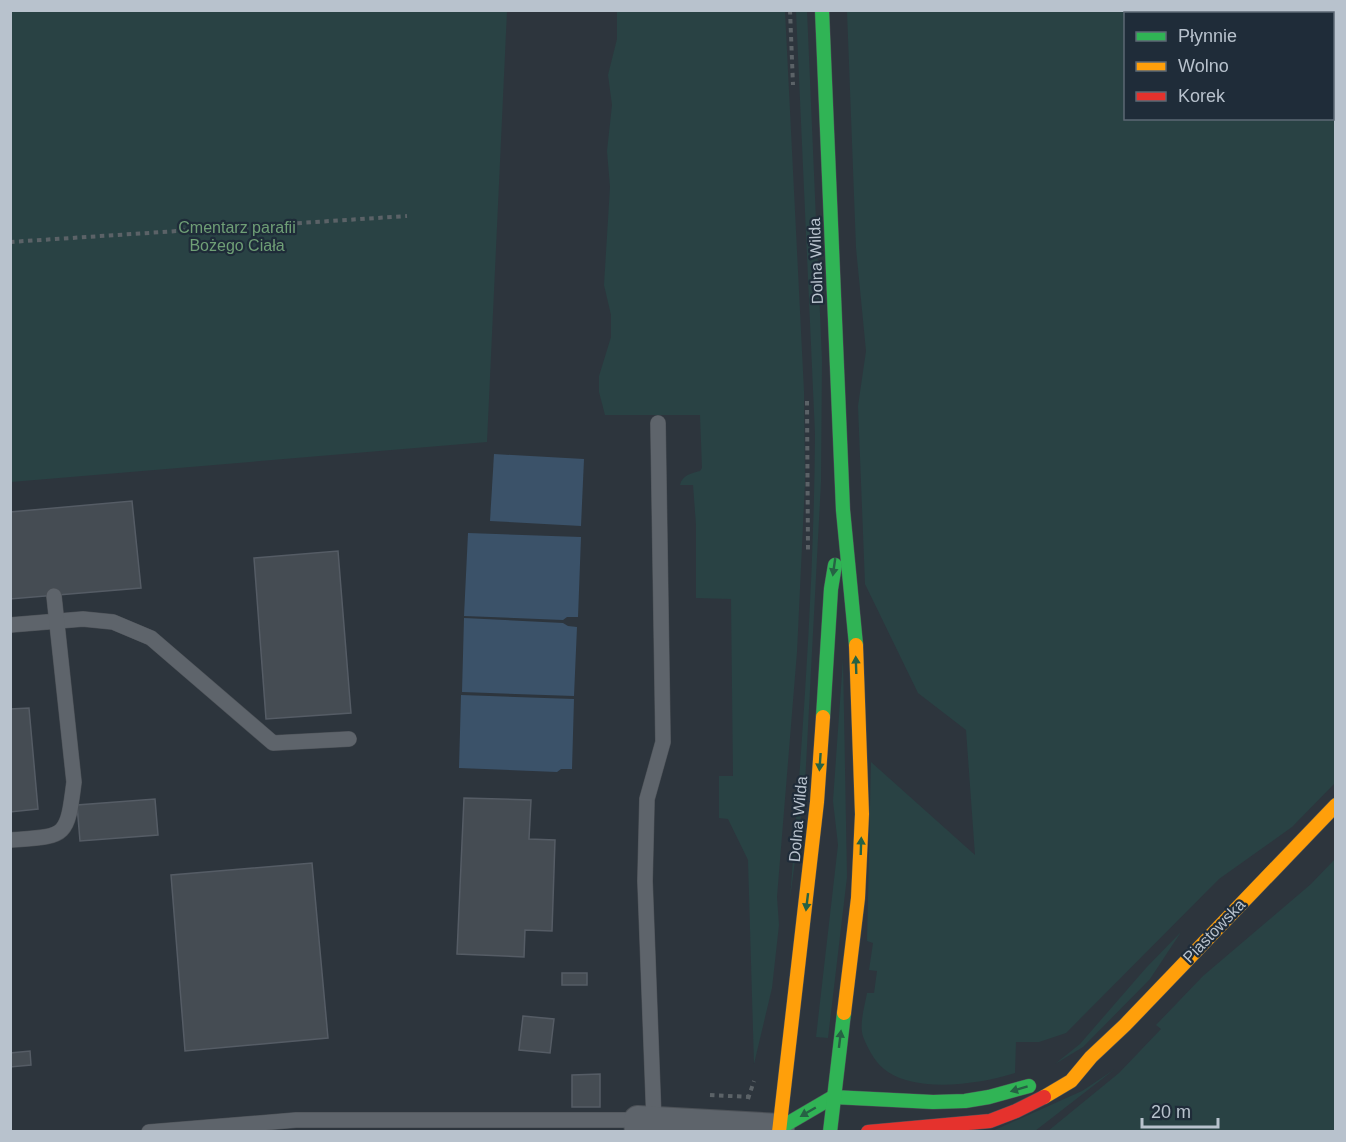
<svg xmlns="http://www.w3.org/2000/svg" width="1346" height="1142" font-family="Arial,sans-serif">
	<rect width="100%" height="100%" fill="#2d353d"/>
	<g fill="#294244" fill-rule="evenodd">
		<polygon points="11,10 507,11 487,442 11,482"/>
		<path d="M807,10l15,350 -1,122 -16,302 -15,115c12,-155 24,-310 25,-465l-19,-423z"/>
		<path d="M617,11h168l19,380 1,92 -8,169 -20,245 2,28 -7,63 -18,76 -6,-204 -20,-41 -9,-1v-42h14l-2,-177 -35,-1v-73l-3,-40h-13c2,-10 12,-12 20,-14l2,-3 -2,-53h-95l-6,-23v-16l12,-39v-22l-7,-30 6,-98 -3,-36 5,-46 -4,-30 9,-36z"/>
		<path d="M847,11h488v772l-43,44 -73,52 -153,154 -27,9h-23l-1,31c-35,11 -95,20 -127,-1 -12,-8 -19,-21 -24,-33 -6,-13 1,-33 3,-46h7l3,-22 -8,-1 4,-27 -6,-2 4,-179 104,93 -9,-125 -48,-37 -53,-109 -7,-178 8,-55 -10,-103zM1126,14h206v104h-206z"/>
		<polygon points="843,659 847,877 828,1038 816,1037 838,845 833,801"/>
		<polygon points="1335,859 1335,1131 1048,1131 1119,1073 1161,1029 1156,1025 1203,976 1311,884"/>
		<polygon points="1181,932 1150,979 1083,1047 1055,1064 1080,1044 1146,968"/>
		<polygon points="1115,1069 1035,1131 990,1132 1082,1091"/>
	</g>
	<g fill="#3b5269">
		<polygon points="494,454 584,459 581,526 490,521"/>
		<polygon points="468,533 581,537 578,617 567,617 563,620 464,616"/>
		<polygon points="464,618 563,623 568,626 577,627 574,696 462,692"/>
		<polygon points="461,695 574,699 572,769 561,769 557,772 459,768"/>
	</g>
	<g fill="#454c53" stroke="#555c65" stroke-width="1.5">
		<polygon points="132,501 141,588 10,599 10,512"/>
		<polygon points="338,551 351,713 266,719 254,558"/>
		<polygon points="29,708 38,809 10,812 10,709"/>
		<polygon points="464,798 531,800 529,839 555,840 552,931 525,930 524,957 457,954"/>
		<polygon points="155,799 158,835 80,841 77,805"/>
		<polygon points="312,863 328,1038 185,1051 171,875"/>
		<rect x="562" y="973" width="25" height="12"/>
		<polygon points="523,1016 554,1019 550,1053 519,1050"/>
		<polygon points="30,1051 31,1065 10,1067 10,1053"/>
		<polygon points="600,1074 600,1107 572,1107 572,1075"/>
	</g>
	<g fill="none" stroke-linecap="round" stroke-linejoin="round">
		<g stroke="#4c5157" stroke-width="16">
			<g id="lane">
				<polyline points="10,625 83,619 113,622 151,638 273,743 349,739"/>
				<path d="M10,840c56,-4 57,-1 64,-58l-20,-186"/>
				<polyline points="654,1121 645,881 647,799 663,742 658,423"/>
				<polyline points="149,1132 296,1120 638,1120"/>
			</g>
		</g>
		<g stroke="#4c5157" stroke-width="30">
			<polyline id="street" points="639,1132 638,1120 780,1128"/>
		</g>
		<g stroke="#4c5157" stroke-width="15">
			<g id="fast">
				<polyline points="822,10 843,510 856,645"/>
				<polyline points="823,717 831,589 835,565"/>
				<polyline points="780,1128 833,1097 933,1102 965,1101 989,1097 1029,1086"/>
				<polyline points="830,1132 844,1013"/>
			</g>
		</g>
		<g stroke="#4c5157" stroke-width="15">
			<g id="slow">
				<polyline points="844,1013 858,898 862,814 856,645"/>
				<polyline points="1044,1097 1071,1081 1091,1057 1125,1025 1336,805"/>
				<polyline points="779,1132 817,802 823,717"/>
			</g>
		</g>
		<g stroke="#4c5157" stroke-width="15">
			<polyline id="jam" points="868,1132 990,1121 1016,1111 1044,1097"/>
		</g>
		<g stroke="#5b6267" stroke-width="4" stroke-dasharray="4.5 4.5" stroke-linecap="butt">
			<polyline points="790,10 793,85"/>
			<polyline points="10,242 407,216"/>
			<polyline points="807,401 808,552"/>
			<polyline points="710,1095 750,1097"/>
			<polyline points="748,1099 754,1081"/>
		</g>
		<use href="#lane" stroke="#5e646b" stroke-width="15"/>
		<use href="#street" stroke="#5e646b" stroke-width="28"/>
		<use href="#fast" stroke="#30b455" stroke-width="14"/>
		<use href="#slow" stroke="#ff9f0a" stroke-width="14"/>
		<use href="#jam" stroke="#e5322d" stroke-width="14"/>
	</g>
	<defs><path id="oneway-solid" d="M-6-.8H1V-3.2L6.5 0L1 3.2V.8H-6Z" transform="scale(1.5)"/></defs>
	<g fill="#266244">
		<use href="#oneway-solid" transform="translate(834 567) rotate(98)"/>
		<use href="#oneway-solid" transform="translate(856 665) rotate(-92)"/>
		<use href="#oneway-solid" transform="translate(820 762) rotate(94)"/>
		<use href="#oneway-solid" transform="translate(861 846) rotate(-88)"/>
		<use href="#oneway-solid" transform="translate(807 902) rotate(97)"/>
		<use href="#oneway-solid" transform="translate(840 1039) rotate(-83)"/>
		<use href="#oneway-solid" transform="translate(1019 1089) rotate(163)"/>
		<use href="#oneway-solid" transform="translate(808 1112) rotate(150)"/>
	</g>
	<g text-anchor="middle" dominant-baseline="central" stroke-width="4.5" stroke-linejoin="round" paint-order="stroke">
		<g font-size="16" fill="#6f9f76" stroke="#1f2c39">
			<text x="237" y="227">Cmentarz parafii<tspan x="237" dy="18">Bożego Ciała</tspan></text>
		</g>
		<g font-size="16" fill="#b8c2cd" stroke="#1f2c39">
			<text transform="translate(816 261) rotate(-92)">Dolna Wilda</text>
			<text transform="translate(798 819) rotate(-85)">Dolna Wilda</text>
			<text transform="translate(1214 931) rotate(-46)">Piastowska</text>
		</g>
	</g>
	<rect width="1346" height="1142" fill="none" stroke="#b8c2cd" stroke-width="24"/>
	<rect x="1124" y="12" width="210" height="108" fill="#1f2c39" stroke="#5c6874" stroke-width="1.5"/>
	<rect x="1136" y="32" width="30" height="9" fill="#30b455" stroke="#5c6874" stroke-width="1.5"/>
	<text x="1178" y="42" font-size="18" fill="#b8c2cd">Płynnie</text>
	<rect x="1136" y="62" width="30" height="9" fill="#ff9f0a" stroke="#5c6874" stroke-width="1.5"/>
	<text x="1178" y="72" font-size="18" fill="#b8c2cd">Wolno</text>
	<rect x="1136" y="92" width="30" height="9" fill="#e5322d" stroke="#5c6874" stroke-width="1.5"/>
	<text x="1178" y="102" font-size="18" fill="#b8c2cd">Korek</text>
	<path d="M1142 1118v9h76v-9" fill="none" stroke="#b8c2cd" stroke-width="3"/>
	<text x="1151" y="1118" font-size="18" fill="#b8c2cd" stroke="#1f2c39" stroke-width="4.5" paint-order="stroke">20 m</text>
</svg>
